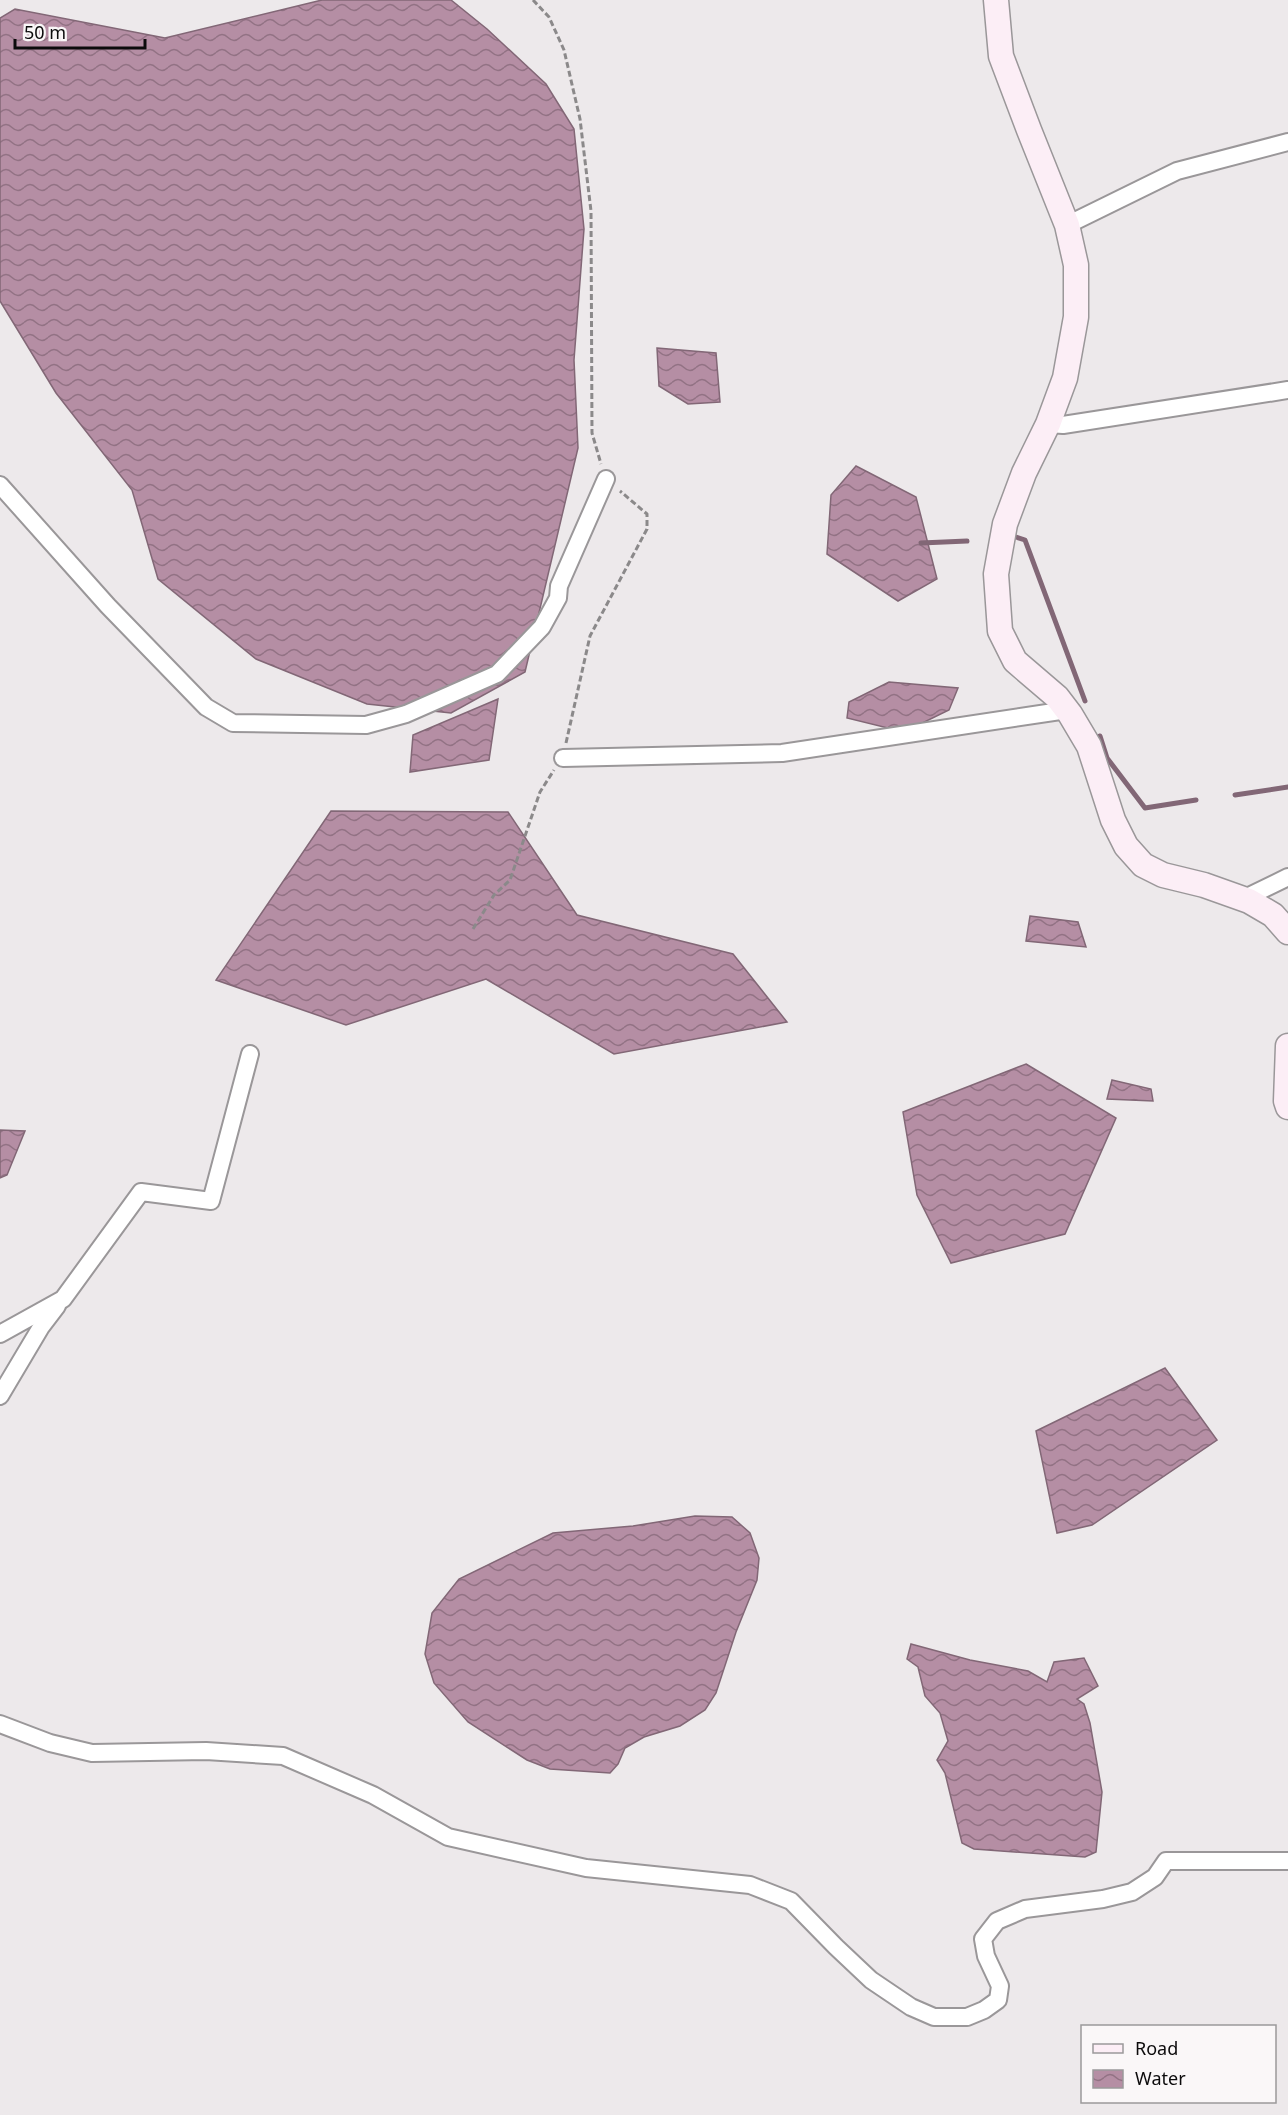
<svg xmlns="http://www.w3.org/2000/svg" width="1288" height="2115" font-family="'Noto Sans',sans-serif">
	<defs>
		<pattern id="water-waves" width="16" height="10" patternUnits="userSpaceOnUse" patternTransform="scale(1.5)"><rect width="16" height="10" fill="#b58ea4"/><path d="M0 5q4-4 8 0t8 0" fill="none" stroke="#927284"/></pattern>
	</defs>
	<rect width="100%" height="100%" fill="#ede9eb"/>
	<g fill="url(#water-waves)" stroke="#826776" stroke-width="1.5">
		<polygon points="322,0 451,0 487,29 546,84 574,129 584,229 574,360 578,448 525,672 451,713 367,704 256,659 158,579 132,490 56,393 0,301 0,18 15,9 165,38"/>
		<polygon points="657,348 716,353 720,402 688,404 659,386"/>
		<polygon points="856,466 916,497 937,579 898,601 827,554 831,495"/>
		<polygon points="889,682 958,688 949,710 904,732 847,718 849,702"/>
		<polygon points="498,699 489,760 410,772 413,735"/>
		<polygon points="331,811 508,812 577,915 733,954 787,1022 614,1054 486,979 346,1025 216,980"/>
		<polygon points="1030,916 1078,922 1086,947 1026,941"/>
		<polygon points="1026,1064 1116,1118 1065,1234 951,1263 917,1195 903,1112"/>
		<polygon points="1112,1080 1151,1089 1153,1101 1107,1099"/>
		<polygon points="0,1130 25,1131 7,1175 0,1178"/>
		<polygon points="1165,1368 1217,1440 1092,1525 1057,1533 1036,1431"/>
		<polygon points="695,1516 732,1517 750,1533 759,1558 757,1580 736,1632 716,1693 705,1710 680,1726 644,1737 625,1748 618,1764 610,1773 550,1769 527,1760 468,1722 434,1683 425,1654 432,1613 459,1579 553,1533 633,1526"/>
		<polygon points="911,1644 970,1660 1028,1671 1047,1682 1054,1662 1084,1658 1098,1686 1077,1699 1084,1704 1090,1723 1102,1792 1096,1852 1085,1857 974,1849 962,1843 945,1773 937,1760 948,1741 940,1713 925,1696 918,1667 907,1659"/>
	</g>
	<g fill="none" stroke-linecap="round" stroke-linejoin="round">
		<g stroke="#826776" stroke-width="5">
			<polyline points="1016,537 1025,540 1085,701"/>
			<polyline points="921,543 967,541"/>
			<polyline points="1100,736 1107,758 1145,808 1196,800"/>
			<polyline points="1235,795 1288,787"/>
		</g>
		<g stroke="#9a9799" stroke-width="20">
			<g id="street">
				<polyline points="1067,225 1177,171 1288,142"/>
				<polyline points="1048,424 1063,425 1288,390"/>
				<polyline points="0,485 108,606 206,707 233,723 366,725 406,714 497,674 542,627 558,598 559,586 606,479"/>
				<polyline points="563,758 782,753 1067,710"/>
				<polyline points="1243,899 1288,877"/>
				<polyline points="0,1334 63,1299 141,1192 211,1201 250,1054"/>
				<polyline points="0,1396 41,1327 57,1306"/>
				<polyline points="0,1724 50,1743 92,1753 206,1751 283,1756 373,1795 448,1837 586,1868 750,1885 791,1901 836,1947 871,1980 911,2007 934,2017 967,2017 984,2010 998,2000 1000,1986 986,1956 983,1939 997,1921 1025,1909 1103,1899 1132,1892 1155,1877 1166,1861 1288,1861"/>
			</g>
		</g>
		<g stroke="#9a9799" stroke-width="27">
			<g id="secondary">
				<polyline points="996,0 1001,56 1029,130 1067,225 1076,265 1076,317 1065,378 1048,424 1024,473 1005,524 996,574 1000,631 1015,661 1057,697 1070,714 1089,746 1113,820 1126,846 1143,865 1163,875 1204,885 1249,901 1273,915 1288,932"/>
				<polyline points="1288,1046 1286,1101 1288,1107"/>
			</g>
		</g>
		<g stroke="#8b898a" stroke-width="3" stroke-dasharray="6 3" stroke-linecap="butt">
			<polyline points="533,0 549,17 564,50 580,119 591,211 592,433 601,464"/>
			<polyline points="566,743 590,636 647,529 647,514 620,491"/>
			<polyline points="473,929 494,895 510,880 540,792 554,770"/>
		</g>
		<use href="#street" stroke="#fff" stroke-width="16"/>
		<use href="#secondary" stroke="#fceef6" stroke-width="24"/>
	</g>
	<rect x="1081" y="2025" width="195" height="78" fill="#faf7f8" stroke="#9b999a" stroke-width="1.5"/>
	<rect x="1093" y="2044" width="30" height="9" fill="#fceef6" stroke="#9b999a" stroke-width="1.5"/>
	<text x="1135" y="2055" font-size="18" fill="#0c0b0c">Road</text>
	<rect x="1093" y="2070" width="30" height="18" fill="url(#water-waves)" stroke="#9b999a" stroke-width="1.5"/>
	<text x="1135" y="2085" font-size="18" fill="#0c0b0c">Water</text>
	<path d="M15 39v9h130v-9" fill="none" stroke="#0c0b0c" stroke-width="3"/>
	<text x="24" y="39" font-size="18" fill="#0c0b0c" stroke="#faf7f8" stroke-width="4.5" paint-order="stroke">50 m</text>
</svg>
